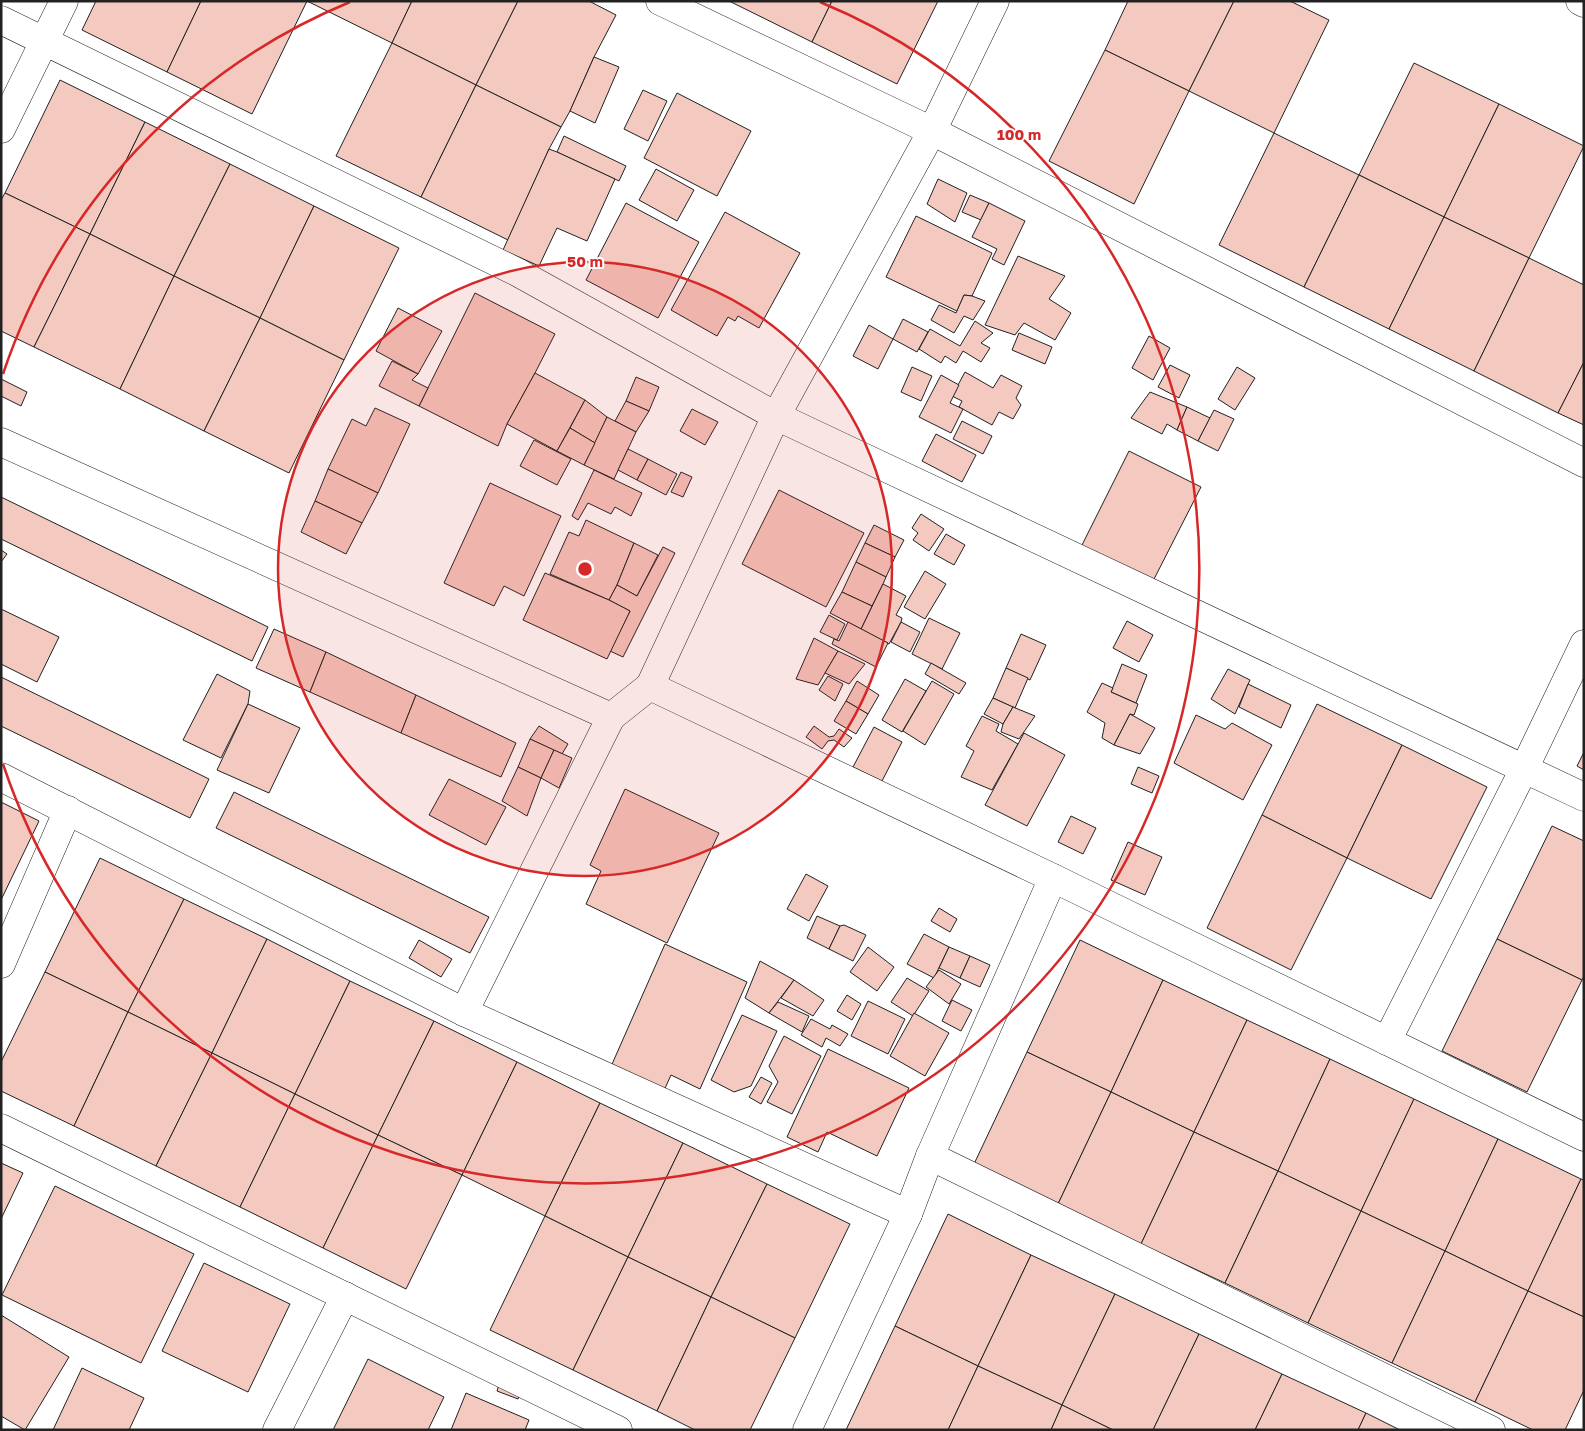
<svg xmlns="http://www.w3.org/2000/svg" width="1585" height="1431" font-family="'Golos Text',sans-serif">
	<rect width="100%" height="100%" fill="#fff"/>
	<g fill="#f3c9c0" stroke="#222">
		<polygon points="96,1 201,1 167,72 82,30"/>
		<polygon points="201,1 307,1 252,114 167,72"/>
		<polygon points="307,1 412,1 392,43"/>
		<polygon points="412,1 518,1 476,85 392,43"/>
		<polygon points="518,1 589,1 616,15 594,57 570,111 561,127 476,85"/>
		<polygon points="729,1 832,1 812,42"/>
		<polygon points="832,1 938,1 897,84 812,42"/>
		<polygon points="1128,1 1234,1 1189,91 1105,50"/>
		<polygon points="1234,1 1290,1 1329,20 1274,133 1189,91"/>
		<polygon points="392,43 476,85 421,197 336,156"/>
		<polygon points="1105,50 1189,91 1134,204 1049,161"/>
		<polygon points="594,57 619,67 595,123 570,111"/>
		<polygon points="1414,63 1499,104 1444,217 1359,175"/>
		<polygon points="60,80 145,122 90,234 5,193"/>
		<polygon points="476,85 561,127 549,149 508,240 421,197"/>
		<polygon points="643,90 667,101 648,141 624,129"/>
		<polygon points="677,93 751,131 717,196 644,158"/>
		<polygon points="1499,104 1584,146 1529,258 1444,217"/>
		<polygon points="145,122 230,164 174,276 90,234"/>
		<polygon points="1274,133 1359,175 1304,287 1219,245"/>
		<polygon points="564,136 626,166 619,181 557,152"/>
		<polygon points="549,149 557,152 615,179 587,241 557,228 539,266 503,250"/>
		<polygon points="230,164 314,206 260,318 174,276"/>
		<polygon points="656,169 694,190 677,221 639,200"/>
		<polygon points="1359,175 1444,217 1389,329 1304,287"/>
		<polygon points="938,179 967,193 955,222 927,204"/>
		<polygon points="5,193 90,234 34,347 1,331 1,200"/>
		<polygon points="970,195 989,203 981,220 962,212"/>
		<polygon points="626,203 699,242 658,318 586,280"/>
		<polygon points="989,203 1025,221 1004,265 992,259 997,249 972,237"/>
		<polygon points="314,206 399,248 344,360 260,318"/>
		<polygon points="725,212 800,253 759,328 738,316 735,321 728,317 717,336 671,310"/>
		<polygon points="916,216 992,253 972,296 964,295 957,311 886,277"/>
		<polygon points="1444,217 1529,258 1474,371 1389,329"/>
		<polygon points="90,234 174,276 120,389 34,347"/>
		<polygon points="1018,256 1065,276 1049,299 1071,313 1055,340 1024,323 1015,335 985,325"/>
		<polygon points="1529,258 1584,285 1584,362 1558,413 1474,371"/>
		<polygon points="174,276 260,318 204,431 120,389"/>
		<polygon points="475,293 555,334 535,373 507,424 498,446 419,406"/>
		<polygon points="964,295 972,296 985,301 973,320 964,316 954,333 931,320 939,305 956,313"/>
		<polygon points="398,308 442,331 418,374 376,351"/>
		<polygon points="260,318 344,360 289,473 204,431"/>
		<polygon points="903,319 928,332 917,352 893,339"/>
		<polygon points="975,321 993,333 981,343 990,348 981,362 963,351 956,363 945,356 941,363 919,349 930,329 960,346"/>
		<polygon points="869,325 893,339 878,369 853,356"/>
		<polygon points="1019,333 1052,347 1045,364 1012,350"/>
		<polygon points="1149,336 1170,348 1153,380 1132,368"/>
		<polygon points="392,361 418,374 412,380 428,388 419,406 379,386"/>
		<polygon points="1584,362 1584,425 1558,413"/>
		<polygon points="1170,365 1190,375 1179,398 1158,387"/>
		<polygon points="912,367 932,376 921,401 901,392"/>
		<polygon points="1237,367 1255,378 1235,410 1218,399"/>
		<polygon points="965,372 993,388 1001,375 1022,386 1016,398 1021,405 1013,419 999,412 992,425 959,407 962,401 952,396"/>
		<polygon points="535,373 585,400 557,451 507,424"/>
		<polygon points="941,375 959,385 950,403 963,409 951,433 919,417"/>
		<polygon points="636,377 659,387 649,411 626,401"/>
		<polygon points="1,379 27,392 21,406 1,396"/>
		<polygon points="1150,392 1187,407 1177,430 1167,424 1162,434 1131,418"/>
		<polygon points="585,400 607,417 595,443 570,428"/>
		<polygon points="626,401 649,411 636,432 615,421"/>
		<polygon points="1187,407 1210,418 1198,441 1177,430"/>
		<polygon points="375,408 410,424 378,493 328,469 352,419 366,426"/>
		<polygon points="692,409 718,422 705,445 680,431"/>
		<polygon points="1214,410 1234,419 1218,451 1198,441"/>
		<polygon points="607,417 636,432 614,479 584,465"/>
		<polygon points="962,421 992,436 983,454 953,439"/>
		<polygon points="570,428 595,443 584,465 557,451"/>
		<polygon points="936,434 976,455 962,482 922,461"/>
		<polygon points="534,440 571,459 557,485 520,466"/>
		<polygon points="628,449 648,459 637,480 618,470"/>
		<polygon points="1129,451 1201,487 1152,583 1081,547"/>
		<polygon points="648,459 677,474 666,495 637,480"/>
		<polygon points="328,469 378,493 362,523 315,501"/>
		<polygon points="594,470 642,493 631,516 615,507 611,514 588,503 578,520 572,516"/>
		<polygon points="681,472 692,477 683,497 671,492"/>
		<polygon points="490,483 561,516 524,596 504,586 494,606 444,583"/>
		<polygon points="779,490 864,533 826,607 742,564"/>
		<polygon points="1,497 268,627 252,661 1,539"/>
		<polygon points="315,501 362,523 346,554 301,532"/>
		<polygon points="921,514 944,529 929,551 913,540 918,533 912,528"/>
		<polygon points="586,520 634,543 617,585 609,600 550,574 569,532 579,536"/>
		<polygon points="874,525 904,540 895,557 865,543"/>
		<polygon points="946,534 965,545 954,565 934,554"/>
		<polygon points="634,543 658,555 637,596 617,585"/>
		<polygon points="865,543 895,557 886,577 856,562"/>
		<polygon points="663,547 675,553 623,657 610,651 630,611 609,600 617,585 637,596"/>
		<polygon points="1,550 7,554 1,562"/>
		<polygon points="856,562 886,577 883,584 872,606 842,592"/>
		<polygon points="925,571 946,584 925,619 904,607"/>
		<polygon points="545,573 609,600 630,611 607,659 523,620"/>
		<polygon points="883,584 906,596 896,615 902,618 901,622 889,644 861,629"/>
		<polygon points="842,592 872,606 861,629 830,613"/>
		<polygon points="1,609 59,637 37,682 1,664"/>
		<polygon points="829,615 845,624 837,640 820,632"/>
		<polygon points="929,618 960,633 942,669 912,654"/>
		<polygon points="1127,621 1153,635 1139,662 1113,648"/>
		<polygon points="848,622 888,643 876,667 832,644 834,639 839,641"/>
		<polygon points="901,622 920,632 910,652 891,642"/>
		<polygon points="274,629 326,652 310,692 256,668"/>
		<polygon points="1021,634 1046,645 1030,680 1006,668"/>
		<polygon points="814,638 838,651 818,685 796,679"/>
		<polygon points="838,651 865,664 849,684 825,673"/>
		<polygon points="326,652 416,695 401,733 310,692"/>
		<polygon points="931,663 966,683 959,694 925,674"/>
		<polygon points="1122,664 1147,675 1136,703 1111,692"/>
		<polygon points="1006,668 1028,678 1015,708 993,698"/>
		<polygon points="1228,669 1250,680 1235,714 1211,699"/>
		<polygon points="217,674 250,691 248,704 221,758 183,740"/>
		<polygon points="828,676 843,684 835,701 819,690"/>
		<polygon points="1,677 209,779 190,818 1,726"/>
		<polygon points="905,679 926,691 902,732 882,720"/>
		<polygon points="857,681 879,695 868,714 846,701"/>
		<polygon points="932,681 954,694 925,745 903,731"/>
		<polygon points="1102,683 1113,688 1111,692 1138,704 1134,715 1130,714 1114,745 1102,738 1105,723 1087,712"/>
		<polygon points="1248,684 1291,705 1281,728 1239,707"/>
		<polygon points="416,695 516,743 501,777 401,733"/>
		<polygon points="993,698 1013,707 1003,724 984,714"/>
		<polygon points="846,701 868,714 856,734 834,721"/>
		<polygon points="248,704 300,728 269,793 217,770"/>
		<polygon points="1317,704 1402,745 1347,858 1262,815"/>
		<polygon points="1013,707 1035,716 1019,739 1001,732 1003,724"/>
		<polygon points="1130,714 1155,728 1140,754 1114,745"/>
		<polygon points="1196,715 1225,729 1232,723 1272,745 1243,800 1174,763"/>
		<polygon points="982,716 999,724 996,731 1018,744 992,790 961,777 974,751 966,746"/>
		<polygon points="539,726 568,744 562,754 530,739"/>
		<polygon points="814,726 829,737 834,736 839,729 852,738 844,747 834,740 828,741 822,749 806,737"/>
		<polygon points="874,727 902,742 882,781 853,767"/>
		<polygon points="1024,733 1065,755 1027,826 985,805"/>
		<polygon points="530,739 554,750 541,778 518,767"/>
		<polygon points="1402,745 1487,787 1431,899 1347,858"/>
		<polygon points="554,750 572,758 559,788 541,778"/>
		<polygon points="1584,752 1584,770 1577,766"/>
		<polygon points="518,767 541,778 527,816 502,801"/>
		<polygon points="1138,767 1159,776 1152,793 1131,784"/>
		<polygon points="449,779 506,807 486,845 429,815"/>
		<polygon points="625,789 719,833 667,943 586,904 601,871 590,865"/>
		<polygon points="234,792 489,917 470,953 216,828"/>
		<polygon points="1,802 39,821 1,900"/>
		<polygon points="1262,815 1347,858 1291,970 1207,928"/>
		<polygon points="1071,816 1096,828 1083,854 1058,842"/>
		<polygon points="1552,826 1584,841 1584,976 1582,980 1497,939"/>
		<polygon points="1128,842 1162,857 1145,895 1111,880"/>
		<polygon points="100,858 184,899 128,1012 45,972"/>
		<polygon points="806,874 828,886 809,921 787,909"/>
		<polygon points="184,899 267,939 212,1053 128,1012"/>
		<polygon points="939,908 957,919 950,932 931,921"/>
		<polygon points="817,916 840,926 829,949 807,938"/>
		<polygon points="844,925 866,935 853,961 829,949 840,926"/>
		<polygon points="924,934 949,947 934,978 907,964"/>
		<polygon points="267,939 350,981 295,1094 212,1053"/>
		<polygon points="1497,939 1582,980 1527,1092 1442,1051"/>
		<polygon points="419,940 452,959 441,977 409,958"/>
		<polygon points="1080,940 1163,980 1111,1092 1027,1052"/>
		<polygon points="665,944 747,982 700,1089 671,1075 662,1095 609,1071"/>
		<polygon points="868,947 894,967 877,991 850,972"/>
		<polygon points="949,947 970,956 960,978 939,968"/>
		<polygon points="970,956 990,965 980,987 960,978"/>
		<polygon points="760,961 794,980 769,1013 745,998"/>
		<polygon points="939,970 961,984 949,1004 926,987"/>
		<polygon points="45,972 128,1012 74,1126 1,1091 1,1062"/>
		<polygon points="907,978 929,991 913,1016 891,1002"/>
		<polygon points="794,980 824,1000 813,1016 781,998"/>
		<polygon points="1163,980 1247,1020 1194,1132 1111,1092"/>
		<polygon points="350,981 434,1021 378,1135 295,1094"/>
		<polygon points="847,995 861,1004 852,1020 837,1011"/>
		<polygon points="952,1000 972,1010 961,1031 942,1021"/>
		<polygon points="868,1001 905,1019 888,1054 851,1036"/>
		<polygon points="778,1002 809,1016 802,1032 769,1013"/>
		<polygon points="128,1012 212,1053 156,1166 74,1126"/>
		<polygon points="914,1013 949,1033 925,1076 890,1056"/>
		<polygon points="742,1015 777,1031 751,1086 734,1092 711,1080"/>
		<polygon points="811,1019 830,1029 832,1025 848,1034 840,1046 826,1038 822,1047 801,1035"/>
		<polygon points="1247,1020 1330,1059 1278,1171 1194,1132"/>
		<polygon points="434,1021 517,1062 462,1175 378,1135"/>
		<polygon points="784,1036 821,1056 792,1114 767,1102 778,1082 769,1066"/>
		<polygon points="828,1049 909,1088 877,1156 827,1132 818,1152 787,1137"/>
		<polygon points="1027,1052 1111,1092 1058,1204 974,1164"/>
		<polygon points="212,1053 295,1094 240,1207 156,1166"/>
		<polygon points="1330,1059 1414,1099 1361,1211 1278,1171"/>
		<polygon points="517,1062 600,1103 545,1216 462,1175"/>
		<polygon points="761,1077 772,1083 761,1104 749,1097"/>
		<polygon points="1111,1092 1194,1132 1141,1244 1058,1204"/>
		<polygon points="295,1094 378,1135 323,1248 240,1207"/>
		<polygon points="1414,1099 1498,1139 1445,1251 1361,1211"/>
		<polygon points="600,1103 683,1143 628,1257 545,1216"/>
		<polygon points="1194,1132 1278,1171 1225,1283 1141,1244"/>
		<polygon points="378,1135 462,1175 406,1289 323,1248"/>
		<polygon points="1498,1139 1581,1179 1528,1291 1445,1251"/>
		<polygon points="683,1143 767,1184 711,1297 628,1257"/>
		<polygon points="1,1163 23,1173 1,1219"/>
		<polygon points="1278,1171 1361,1211 1308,1323 1225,1283"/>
		<polygon points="1581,1179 1584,1180 1584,1317 1528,1291"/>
		<polygon points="767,1184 850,1224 795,1338 711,1297"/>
		<polygon points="55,1186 194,1254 141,1363 2,1295"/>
		<polygon points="1361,1211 1445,1251 1392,1363 1308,1323"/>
		<polygon points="948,1214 1031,1255 978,1366 895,1326"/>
		<polygon points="545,1216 628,1257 573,1370 490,1330"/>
		<polygon points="1445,1251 1528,1291 1475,1402 1392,1363"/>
		<polygon points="1031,1255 1115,1294 1062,1405 978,1366"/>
		<polygon points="628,1257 711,1297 657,1411 573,1370"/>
		<polygon points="204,1263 290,1304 248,1392 162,1351"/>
		<polygon points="1528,1291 1584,1317 1584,1390 1565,1430 1533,1430 1475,1402"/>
		<polygon points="1115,1294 1199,1334 1153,1430 1113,1430 1062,1405"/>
		<polygon points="711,1297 795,1338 750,1430 695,1430 657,1411"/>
		<polygon points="1,1315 69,1357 25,1430 1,1416"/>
		<polygon points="895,1326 978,1366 948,1430 846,1430"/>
		<polygon points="1199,1334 1282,1374 1255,1430 1153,1430"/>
		<polygon points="368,1359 444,1397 428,1430 333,1430"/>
		<polygon points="978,1366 1062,1405 1051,1430 948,1430"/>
		<polygon points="82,1368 144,1398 129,1430 53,1430"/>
		<polygon points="1282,1374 1366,1413 1358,1430 1255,1430"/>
		<polygon points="500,1381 522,1389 518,1399 497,1391"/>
		<polygon points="466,1393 529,1420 525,1430 451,1430"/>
		<polygon points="1062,1405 1113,1430 1051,1430"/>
		<polygon points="1366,1413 1400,1430 1358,1430"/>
	</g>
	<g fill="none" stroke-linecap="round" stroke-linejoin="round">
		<g stroke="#222" stroke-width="29">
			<g id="minor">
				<polyline points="660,1 932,131 1584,463"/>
				<polyline points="1580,1 1584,3"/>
				<polyline points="1,20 517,272 776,416 1584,797"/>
				<polyline points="1,129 64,1"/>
				<polyline points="1,442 611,717 650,686 1053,878 1584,1137"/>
				<polyline points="650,686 776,416 932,131 995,1"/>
				<polyline points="1,777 464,1012 908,1214"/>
				<polyline points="1,964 68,810"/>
				<polyline points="464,1012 611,717"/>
				<polyline points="1387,1041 1524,769 1584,644"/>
				<polyline points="1,1128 618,1430"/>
				<polyline points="930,1156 1491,1430"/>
				<polyline points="277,1430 345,1296"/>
				<polyline points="807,1430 908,1214 930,1156 1053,878"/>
			</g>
		</g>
		<use href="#minor" stroke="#fff" stroke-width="28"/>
	</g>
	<circle cx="585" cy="569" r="307" fill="#d62828" fill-opacity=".12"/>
	<g fill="none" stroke="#d62828" stroke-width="2.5">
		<circle cx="585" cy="569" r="307"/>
		<path d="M3 374A614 614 0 0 1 350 2M820 2A614 614 0 1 1 3 764"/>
	</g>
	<circle cx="585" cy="569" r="8" fill="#d62828" stroke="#fff" stroke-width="2.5"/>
	<g font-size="15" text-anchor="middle" font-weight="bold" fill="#d62828" stroke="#fff" stroke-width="4" stroke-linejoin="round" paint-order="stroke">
		<text x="1019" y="140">100 m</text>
		<text x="585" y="267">50 m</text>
	</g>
	<rect width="1585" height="1431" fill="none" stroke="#222222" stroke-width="5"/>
</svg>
